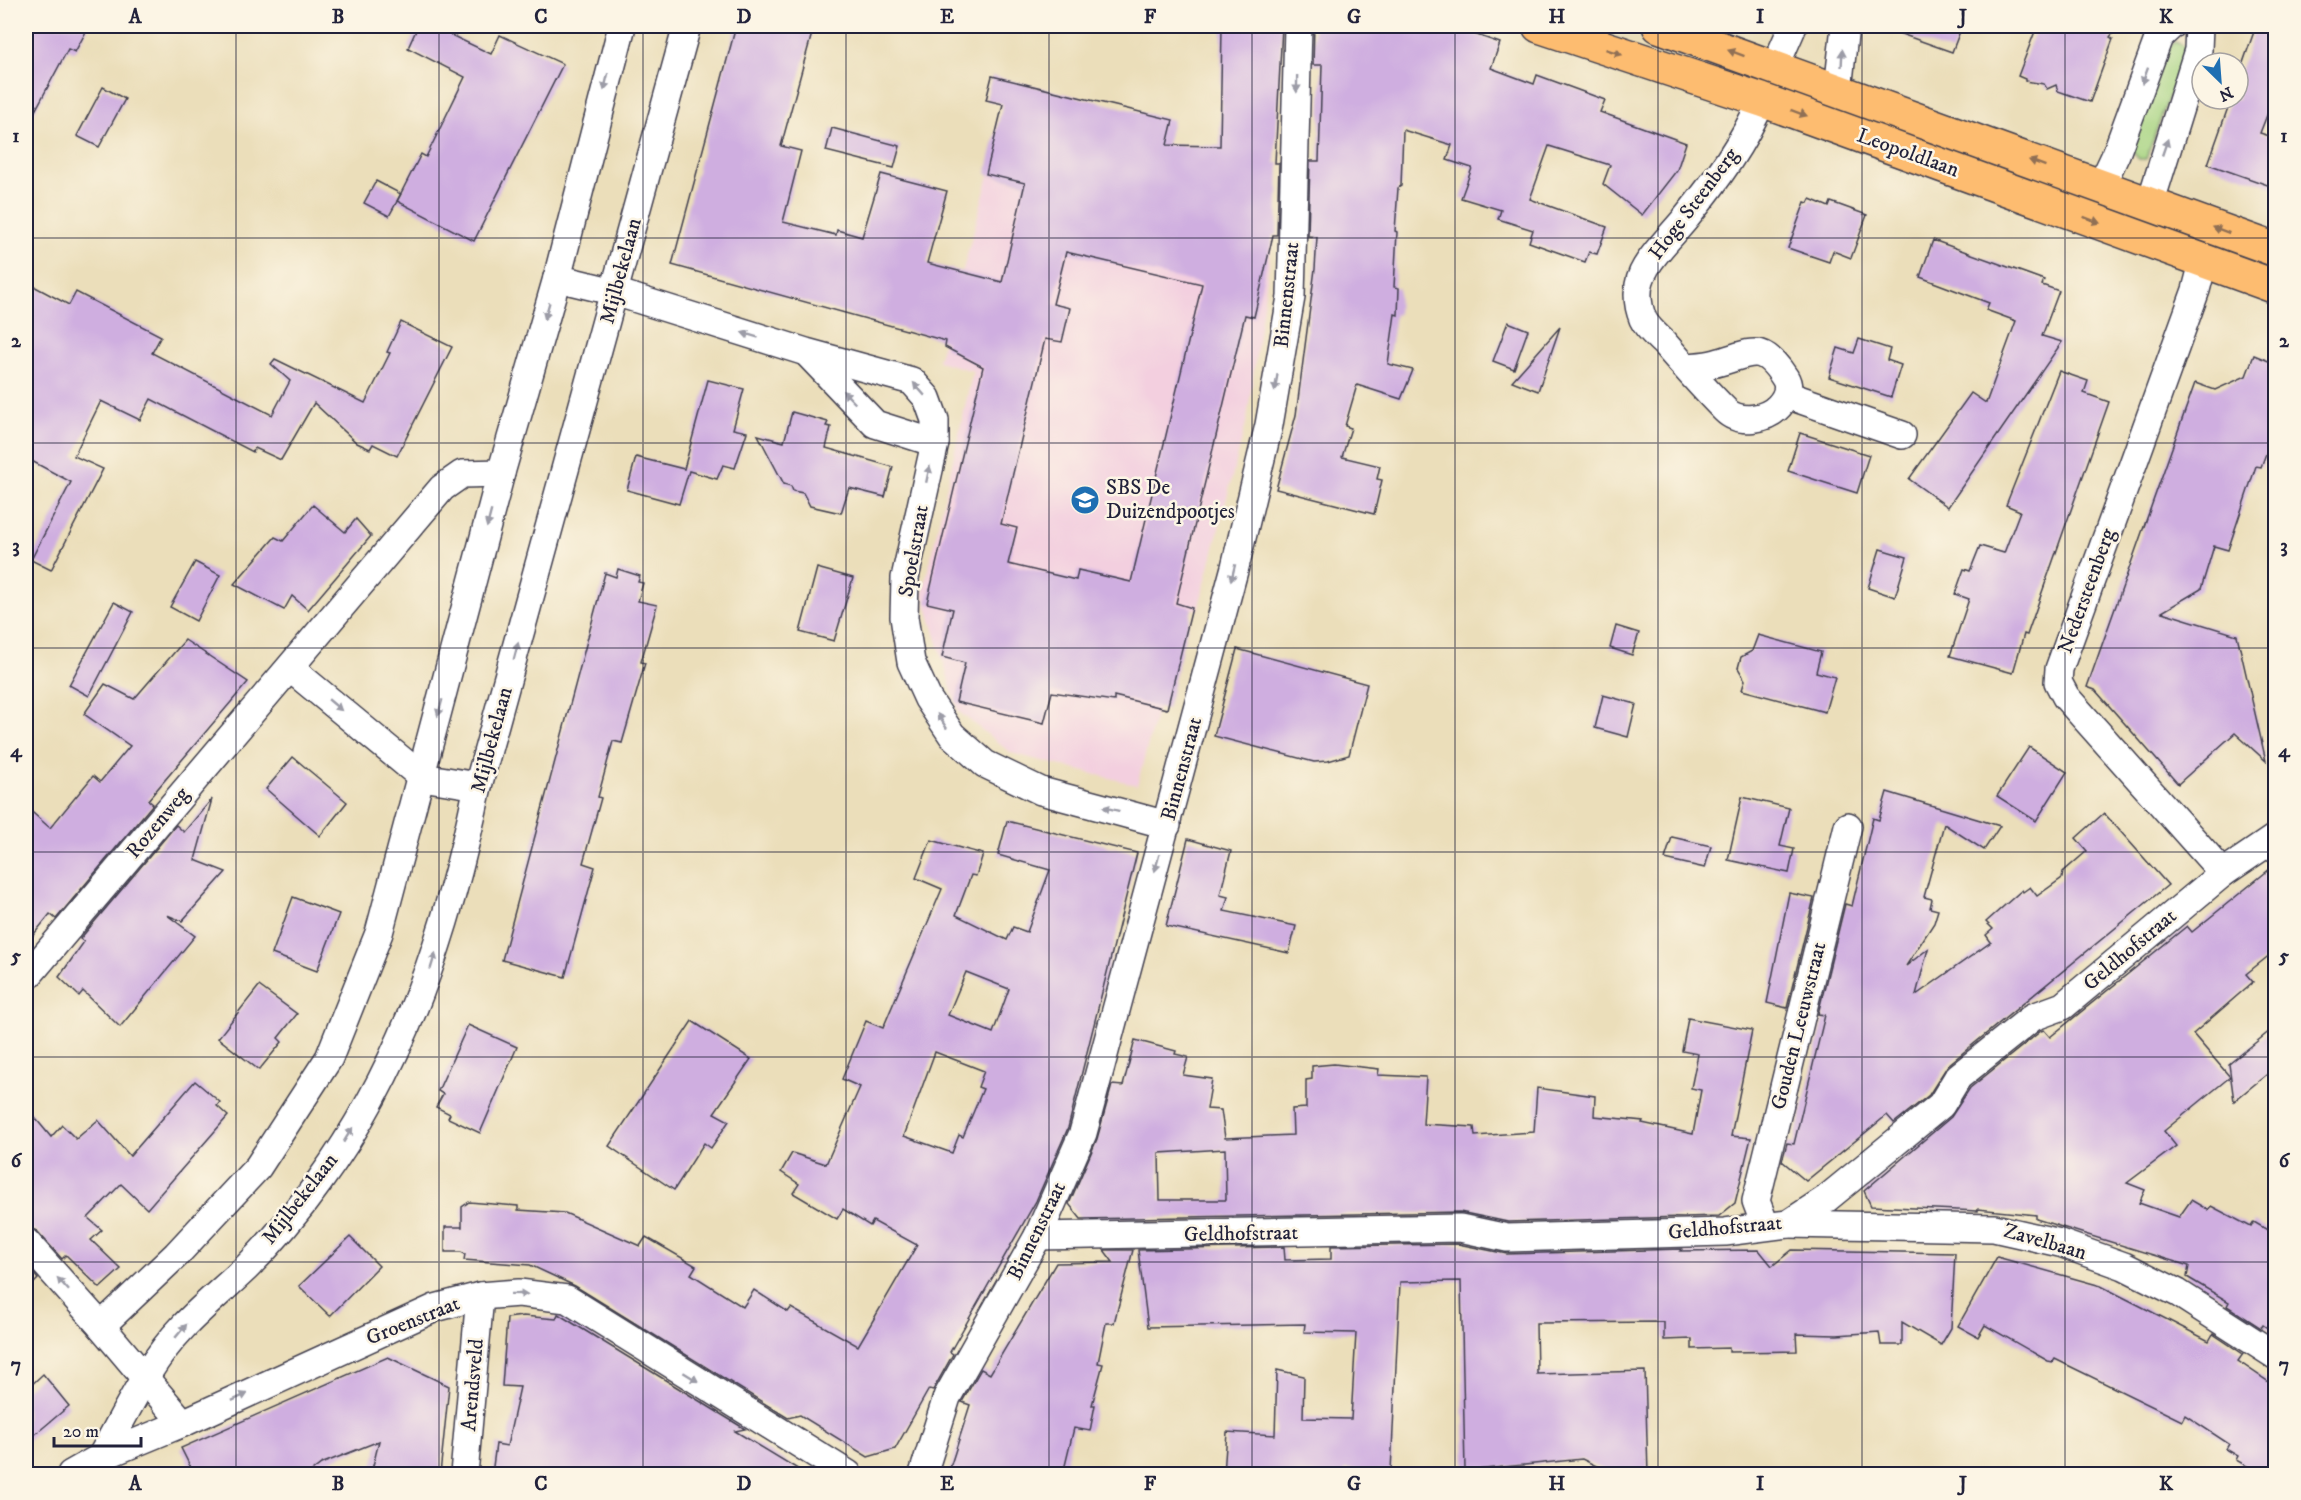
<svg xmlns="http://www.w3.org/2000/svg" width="2301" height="1500" font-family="'IM FELL DW Pica',serif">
	<rect width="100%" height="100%" fill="#fcf5e5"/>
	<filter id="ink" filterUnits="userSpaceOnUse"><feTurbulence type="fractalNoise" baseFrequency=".0167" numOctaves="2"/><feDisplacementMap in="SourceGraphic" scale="12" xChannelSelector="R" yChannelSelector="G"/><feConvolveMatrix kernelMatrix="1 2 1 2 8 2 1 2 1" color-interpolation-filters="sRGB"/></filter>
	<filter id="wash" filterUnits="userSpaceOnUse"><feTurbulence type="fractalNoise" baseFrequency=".008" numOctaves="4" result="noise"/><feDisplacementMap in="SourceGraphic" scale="24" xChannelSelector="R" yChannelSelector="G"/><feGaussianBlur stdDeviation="1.35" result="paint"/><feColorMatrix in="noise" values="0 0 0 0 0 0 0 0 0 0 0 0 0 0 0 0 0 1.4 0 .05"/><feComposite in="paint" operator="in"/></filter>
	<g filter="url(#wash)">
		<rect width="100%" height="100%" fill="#ebdeba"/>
		<polygon fill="#f3cfdf" points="989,175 1233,233 1273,235 1247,419 1198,610 1191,608 1167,709 1158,707 1137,785 1011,753 958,711 923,593 973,371 938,361"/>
		<polygon fill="#a7d482" stroke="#647b5e" stroke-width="1.5" points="2175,42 2187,47 2146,159 2139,159 2131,150 2165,50"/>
		<g id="blocks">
			<g fill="#cfaee0" fill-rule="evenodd">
				<polygon points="26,26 89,26 75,52 68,49 26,128"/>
				<polygon points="418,26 432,26 491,54 500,35 563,64 474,241 397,201 421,154 426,157 465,77 408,48"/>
				<path d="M736,26h78l-33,120 20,5 -18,71 53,13 1,-5 25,7 19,-63 66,17 -20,72 75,19 23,-99 -39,-9 17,-70 -17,-4 6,-24 181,44 -6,25 53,1 2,-120h60l-7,137h4l-2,72h-4l-19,82 -9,-2 -69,288 16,5 -25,101 -53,-13v5l-62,-9 -8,31 -88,-21 9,-39 -23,-6 11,-48 -26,-6 56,-236 -38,-20 1,-6 -274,-76zM1066,252l136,32 -71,298 -53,-12 -2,10 -68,-16 9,-36 -16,-4 44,-185 17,3 8,-34 -17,-4z"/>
				<polygon points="1314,26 1418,26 1446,32 1451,26 1500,43 1491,68 1534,84 1537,75 1605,100 1600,112 1686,143 1677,170 1642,215 1603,184 1610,165 1549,146 1530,199 1607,227 1597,254 1589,252 1585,262 1529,242 1533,230 1498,219 1501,210 1461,198 1472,168 1447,160 1452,145 1403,130 1401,186 1398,188 1395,231 1397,232 1394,287 1399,288 1398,315 1395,314 1388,364 1413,370 1401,399 1357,385 1345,426 1351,428 1342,457 1380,466 1377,479 1382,480 1374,514 1276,489 1296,415 1315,269 1317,237 1308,236 1310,161 1319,161 1322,65 1313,65"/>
				<polygon points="1887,26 1962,26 1952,52 1887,29"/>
				<polygon points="2037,26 2118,26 2110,37 2113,39 2090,102 2058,91 2056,85 2047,89 2044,84 2025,81 2025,79 2018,76"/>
				<polygon points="2256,26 2276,26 2276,92 2260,133 2276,138 2276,188 2208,164 2231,99 2238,99 2238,77"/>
				<polygon points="103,87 125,99 99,147 77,136"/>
				<polygon points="832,128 900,146 894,168 826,151"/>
				<polygon points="376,181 401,194 389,216 364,203"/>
				<polygon points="1810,199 1829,207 1831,202 1867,215 1851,258 1833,251 1829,262 1788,248 1805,202 1808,203"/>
				<polygon points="1933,240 2044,280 2042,285 2059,291 2042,336 2062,342 1948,507 1909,479 1971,393 1986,403 2016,321 1986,310 1989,303 1920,277"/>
				<polygon points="26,282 69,305 76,292 161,336 152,353 272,415 290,381 271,364 275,359 365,403 390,353 387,352 401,322 452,347 397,456 373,444 370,449 357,443 314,403 281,460 255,448 253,452 151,399 140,420 101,401 74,456 103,469 51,570 31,560 71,482 26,458"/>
				<polygon points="1508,322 1528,330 1514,369 1493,361"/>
				<polygon points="1560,327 1538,391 1512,381"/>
				<polygon points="1859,339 1890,349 1887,360 1901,365 1891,397 1829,377 1838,348 1854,353"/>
				<polygon points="2254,355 2276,364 2276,427 2261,467 2256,466 2228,550 2214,546 2201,589 2162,612 2237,635 2266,761 2235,733 2178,784 2095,690 2087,687 2195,383 2215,390 2246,376"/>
				<polygon points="2059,371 2088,381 2084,393 2109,402 2027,635 2024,634 2013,673 1950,656 1969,599 1955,594 1964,569 1970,571 1980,546 2004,553 2020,511 2006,505"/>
				<polygon points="708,380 744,389 733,429 747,432 735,468 723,465 717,479 689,471 679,504 627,490 636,457 684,469"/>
				<polygon points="792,412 828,422 826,426 831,427 826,448 893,467 885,497 849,488 841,513 810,506 803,493 793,491 791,486 784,484 758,435 784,442"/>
				<polygon points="1800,433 1869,455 1857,493 1788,471"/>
				<polygon points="313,505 345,532 356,519 371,536 308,610 292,596 284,610 234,584 275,537 283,541"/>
				<polygon points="1880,549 1907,557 1895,597 1868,588"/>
				<polygon points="195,562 220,575 196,621 170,607"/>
				<polygon points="817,568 853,578 834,641 800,632"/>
				<polygon points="618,569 640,576 638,582 643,583 638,601 657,605 641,662 645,663 622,743 613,741 598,797 601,798 583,863 595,867 565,977 502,960 605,573 616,577"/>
				<polygon points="114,602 133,612 89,696 69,685"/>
				<polygon points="1616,626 1639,633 1632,655 1610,648"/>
				<polygon points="1758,635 1821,652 1816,672 1835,677 1825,712 1742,690 1745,680 1738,668 1741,657 1752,651"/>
				<polygon points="185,640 248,682 148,800 153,804 56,919 50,914 26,944 26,807 50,828 93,776 100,782 130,746 84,714 105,684 134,699"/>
				<polygon points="1237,649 1367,684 1349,755 1328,761 1314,762 1214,736"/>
				<polygon points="1603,695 1636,704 1628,737 1595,728"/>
				<polygon points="2029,747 2067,772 2036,821 1997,796"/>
				<polygon points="293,757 347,802 320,836 266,789"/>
				<polygon points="1887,792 2000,826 1984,850 1944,824 1924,897 1932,899 1930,908 1938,910 1934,923 1906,966 1928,949 1916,995 1991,942 1986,935 1993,929 1986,922 2022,890 2023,892 2030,887 2037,896 2062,878 2063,872 2087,851 2076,838 2104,813 2168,885 1948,1065 1929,1095 1894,1123 1887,1115 1806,1181 1782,1161 1787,1143 1794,1144 1825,1015 1818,1014 1845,904 1852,906 1873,818 1879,820"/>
				<polygon points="1742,797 1789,808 1780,846 1794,849 1789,873 1728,860"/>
				<polygon points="212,799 195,860 226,872 182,921 167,915 195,936 120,1027 83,991 79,996 59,977 84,942 80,939 176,825 184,832"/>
				<path d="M1007,821l130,32 -69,275 -32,73 -86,151 3,2 -20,36 -4,-1 -34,60 -27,8 -68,-42 -12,3 -213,-132 -45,-21 -66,-5 1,-6 -4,-2h-16v-25h17v-20l7,-5 49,4v4l47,3 75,33 6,-9 50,29 -5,8 52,33 11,-17 34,22 3,-4 67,38 59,-101 -44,-24 -3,5 -27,-17 -6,10 -44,-26 6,-9 -18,-12 11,-19 34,11 34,-77 -18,-8 24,-58 17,7 59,-139 -26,-11 15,-38 52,14 -7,22 -5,-1 -15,40 51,25 6,-13 14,5 23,-62 -52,-15zM966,972l43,17 -16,44 -45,-18zM935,1052l49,19 -6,16 5,2 -20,48 -4,-2 -7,18 -48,-17z"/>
				<polygon points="1672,837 1711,846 1705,868 1665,859"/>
				<polygon points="1188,839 1231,851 1220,895 1228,897 1224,911 1296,926 1289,953 1166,926"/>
				<polygon points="2276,864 2276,950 2246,974 2253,982 2193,1034 2230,1077 2164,1131 2176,1146 2127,1183 2145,1190 2139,1203 2179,1217 2191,1200 2208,1210 2211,1206 2251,1227 2254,1222 2276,1235 2276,1334 2263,1325 2261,1328 2227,1306 2229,1302 2187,1277 2189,1266 2036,1219 2036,1215 1978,1209 1978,1211 1871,1206 1864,1191 1951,1117 1970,1088 2041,1031 2044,1030 2050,1037 2187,926 2192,932"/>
				<polygon points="1789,893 1814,898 1787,1008 1767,1003"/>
				<polygon points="293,897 339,914 317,971 272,954"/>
				<polygon points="259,986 297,1014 278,1038 282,1042 259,1070 218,1038"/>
				<path d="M1688,1018l64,12 -21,106 20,2 -16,65 -16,13 -211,6 -48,-10 -379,7 -12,-15 28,-65 15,-54 11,1 12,-46 41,11 -1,3 13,3 -5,18 29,4 -5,30 14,1 4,28 68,-3 -1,-26 14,-1v-28l6,-1v-13l22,-2 45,5 -1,6 48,2 -3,47 51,3 1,9 59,-4 3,-44 58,8 -1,20 49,5 -1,2 51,11 8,-44 -10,-2 7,-34 -16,-3zM1225,1149l1,51h-66l-1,-47z"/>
				<polygon points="692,1021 751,1059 714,1113 729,1121 711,1148 704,1143 674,1190 609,1146"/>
				<polygon points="468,1025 517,1047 480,1133 448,1118 450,1114 436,1107 443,1094 438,1091"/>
				<polygon points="2276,1026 2276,1067 2234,1101 2229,1064"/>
				<polygon points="195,1081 220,1102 217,1106 228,1116 147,1209 121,1184 88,1218 102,1230 91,1240 121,1269 100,1288 66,1255 62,1259 37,1231 26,1227 26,1107 51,1137 62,1125 76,1139 98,1120 130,1156"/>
				<polygon points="350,1237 379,1266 330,1316 299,1286"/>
				<polygon points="1458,1244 1507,1254 1682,1249 1680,1251 1759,1250 1772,1266 1792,1250 1955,1253 1951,1328 1941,1345 1902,1322 1902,1345 1881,1345 1879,1332 1837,1335 1796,1334 1797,1351 1729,1352 1729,1348 1692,1349 1692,1339 1664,1340 1664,1322 1536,1323 1537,1374 1645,1371 1648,1474 1613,1474 1582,1459 1465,1471 1461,1281 1400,1282 1391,1471 1345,1469 1345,1474 1224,1474 1227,1432 1275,1435 1277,1370 1304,1376 1303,1418 1351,1419 1356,1333 1304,1332 1305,1324 1148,1327 1138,1250 1284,1247 1285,1260 1331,1259 1331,1246"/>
				<polygon points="1104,1250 1133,1250 1114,1323 1106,1323 1098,1363 1103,1364 1092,1405 1095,1405 1090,1431 1074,1428 1063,1474 948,1474 970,1405 962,1402 981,1369 990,1374 1056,1263 1113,1262"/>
				<polygon points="1997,1257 2101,1286 2209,1341 2213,1334 2243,1354 2238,1361 2276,1387 2276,1474 2261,1474 2236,1460 2238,1456 2226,1449 2229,1444 2185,1415 2182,1421 2055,1359 2053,1362 2048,1361 1985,1325 1978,1337 1958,1326"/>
				<polygon points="26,1265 38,1279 26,1291"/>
				<polygon points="558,1314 745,1429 735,1431 806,1474 492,1474 496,1444 507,1446 520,1387 502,1386 507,1318 523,1316 556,1319"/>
				<polygon points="388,1357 449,1386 440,1474 371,1474 379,1441 321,1464 308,1474 194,1474 181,1448"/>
				<polygon points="43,1374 69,1406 26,1442 26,1390"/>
			</g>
		</g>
	</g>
	<g filter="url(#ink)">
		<use href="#blocks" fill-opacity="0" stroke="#403e4e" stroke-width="1.5"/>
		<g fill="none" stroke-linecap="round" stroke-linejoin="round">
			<g stroke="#403e4e" stroke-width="30">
				<g id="street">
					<polyline points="1775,67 1793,26"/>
					<polyline points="1838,90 1845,26"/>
					<polyline points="2101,186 2116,154 2159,37 2171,26"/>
					<polyline points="2150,204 2198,50 2199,26"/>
					<polyline points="2203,263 2196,290 2059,669 2058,682 2066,697 2223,873"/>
					<polyline points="557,278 615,292 806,352 912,381 927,398 935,420 935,443 905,578 904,617 911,662 928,699 952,735 985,764 1041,791 1167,825"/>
					<polyline points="807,353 875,424 935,443"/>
					<path d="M1685,367c10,-1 22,-1 31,-4 35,-9 45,-23 69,15 6,10 1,20 -6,28 -13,14 -40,18 -54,4 -21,-21 -41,-44 -61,-67 -7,-7 -17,-15 -21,-24 -7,-17 -7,-36 3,-52 10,-17 27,-33 40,-49 30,-37 57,-74 76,-118"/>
					<polyline points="1787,395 1902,435"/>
					<polyline points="290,668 422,777 478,786"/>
					<polyline points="26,978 442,488 462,474 501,473"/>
					<polyline points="1788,1224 1994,1228 2060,1243 2124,1266 2178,1293 2276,1356"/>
					<polyline points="1765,1225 1756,1201 1848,826"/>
					<polyline points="1038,1236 1460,1228 1507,1238 1725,1232 1788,1224 1826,1199 1941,1105 1958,1077 2033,1017 2063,1006 2223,873 2276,837"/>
					<polyline points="26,1242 101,1326 183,1423 435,1308 480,1296 519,1293 567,1299 848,1474"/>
					<polyline points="101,1326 176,1255 258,1167 329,1058 379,933 501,473 557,278 622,26"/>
					<path d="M101,1457c25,-44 47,-94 82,-130 20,-21 42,-39 63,-59 25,-25 53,-58 73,-86 86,-118 130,-255 159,-396l209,-760"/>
					<polyline points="71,1474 101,1457 183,1423"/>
					<polyline points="464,1474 480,1296"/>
					<polyline points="923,1474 947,1397 1038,1236 1083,1133 1235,567 1269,425 1291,297 1298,26"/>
				</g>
			</g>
			<g stroke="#403e4e" stroke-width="36">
				<g id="primary">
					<polyline points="1539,26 1762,100 2276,287"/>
					<polyline points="1659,26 2276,250"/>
				</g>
			</g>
			<use href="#street" stroke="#fff" stroke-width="27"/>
			<use href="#primary" stroke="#fdbc6f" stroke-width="33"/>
		</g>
		<defs><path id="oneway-solid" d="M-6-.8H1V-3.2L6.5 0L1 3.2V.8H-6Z" transform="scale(1.5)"/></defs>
		<g fill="#906f55">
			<use href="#oneway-solid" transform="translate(1614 52) rotate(19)"/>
			<use href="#oneway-solid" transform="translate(1736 53) rotate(-160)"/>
			<use href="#oneway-solid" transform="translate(1799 113) rotate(20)"/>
			<use href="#oneway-solid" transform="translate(2037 163) rotate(-160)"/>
			<use href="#oneway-solid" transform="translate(2092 220) rotate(21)"/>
			<use href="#oneway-solid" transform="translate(2221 230) rotate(-160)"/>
		</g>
		<g fill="#9c9ca7">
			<use href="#oneway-solid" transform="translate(1842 58) rotate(-87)"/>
			<use href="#oneway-solid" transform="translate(2145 76) rotate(110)"/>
			<use href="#oneway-solid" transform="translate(606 82) rotate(104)"/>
			<use href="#oneway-solid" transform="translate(1297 84) rotate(91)"/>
			<use href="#oneway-solid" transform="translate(2165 147) rotate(-71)"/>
			<use href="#oneway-solid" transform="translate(547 311) rotate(106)"/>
			<use href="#oneway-solid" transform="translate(750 335) rotate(-163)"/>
			<use href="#oneway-solid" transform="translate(1276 383) rotate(100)"/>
			<use href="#oneway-solid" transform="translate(919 389) rotate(-131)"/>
			<use href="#oneway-solid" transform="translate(849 397) rotate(-134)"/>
			<use href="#oneway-solid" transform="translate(928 474) rotate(-78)"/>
			<use href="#oneway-solid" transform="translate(489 519) rotate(105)"/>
			<use href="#oneway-solid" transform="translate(1233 573) rotate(104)"/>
			<use href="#oneway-solid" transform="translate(516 651) rotate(-75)"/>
			<use href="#oneway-solid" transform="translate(335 705) rotate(40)"/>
			<use href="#oneway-solid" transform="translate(440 708) rotate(105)"/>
			<use href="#oneway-solid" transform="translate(942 721) rotate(-123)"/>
			<use href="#oneway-solid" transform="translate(1111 809) rotate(-166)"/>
			<use href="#oneway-solid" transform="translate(1157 863) rotate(105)"/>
			<use href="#oneway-solid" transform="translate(433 961) rotate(-73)"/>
			<use href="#oneway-solid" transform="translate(348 1135) rotate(-58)"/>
			<use href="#oneway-solid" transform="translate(63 1284) rotate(-132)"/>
			<use href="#oneway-solid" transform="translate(519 1294) rotate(1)"/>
			<use href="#oneway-solid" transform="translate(181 1331) rotate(-50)"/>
			<use href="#oneway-solid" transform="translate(691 1377) rotate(32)"/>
			<use href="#oneway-solid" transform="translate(240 1397) rotate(-25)"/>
		</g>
	</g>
	<path fill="none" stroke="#22223b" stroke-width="1.5" stroke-opacity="0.55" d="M236,26v1448M439,26v1448M643,26v1448M846,26v1448M1049,26v1448M1252,26v1448M1455,26v1448M1658,26v1448M1862,26v1448M2065,26v1448M26,238h2250M26,443h2250M26,648h2250M26,852h2250M26,1057h2250M26,1262h2250"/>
	<defs>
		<g id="school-disc" transform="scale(1.5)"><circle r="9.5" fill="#1f6fb2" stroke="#fcf5e5"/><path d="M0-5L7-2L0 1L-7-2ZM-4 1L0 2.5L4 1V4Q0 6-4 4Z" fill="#fff"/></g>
	</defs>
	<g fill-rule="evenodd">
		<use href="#school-disc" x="1085" y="500"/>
	</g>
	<g text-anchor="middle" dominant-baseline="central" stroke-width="5" stroke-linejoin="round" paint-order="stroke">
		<g font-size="21" fill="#22223b" stroke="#fcf5e5">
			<text transform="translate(1908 153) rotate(20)">Leopoldlaan</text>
			<text transform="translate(1694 204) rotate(-53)">Hoge Steenberg</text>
			<text transform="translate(621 271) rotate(-75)">Mijlbekelaan</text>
			<text transform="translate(1287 295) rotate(-84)">Binnenstraat</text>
			<text transform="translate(914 551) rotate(-80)">Spoelstraat</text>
			<text transform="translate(2087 591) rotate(-70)">Nedersteenberg</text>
			<text transform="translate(492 740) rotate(-75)">Mijlbekelaan</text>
			<text transform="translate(1182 769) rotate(-75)">Binnenstraat</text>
			<text transform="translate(158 823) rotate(-50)">Rozenweg</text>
			<text transform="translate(2130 950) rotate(-40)">Geldhofstraat</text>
			<text transform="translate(1799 1026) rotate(-76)">Gouden Leeuwstraat</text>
			<text transform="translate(300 1199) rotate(-52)">Mijlbekelaan</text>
			<text transform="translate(1725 1228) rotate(-5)">Geldhofstraat</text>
			<text transform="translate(1037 1231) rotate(-64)">Binnenstraat</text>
			<text transform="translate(1241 1234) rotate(-1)">Geldhofstraat</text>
			<text transform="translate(2045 1242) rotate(16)">Zavelbaan</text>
			<text transform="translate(413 1321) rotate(-22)">Groenstraat</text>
			<text transform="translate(473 1385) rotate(-85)">Arendsveld</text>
		</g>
		<g font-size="21" fill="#22223b" stroke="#fcf5e5" text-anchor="start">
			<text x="1106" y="488">SBS De<tspan x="1106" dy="24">Duizendpootjes</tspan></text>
		</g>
	</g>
	<rect width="2301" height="1500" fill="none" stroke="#fcf5e5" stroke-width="66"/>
	<g transform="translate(2220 81) rotate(155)"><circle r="28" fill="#fcf5e5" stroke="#a5a1a1" stroke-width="1.5"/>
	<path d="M0-4.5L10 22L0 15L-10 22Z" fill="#1f6fb2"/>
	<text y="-9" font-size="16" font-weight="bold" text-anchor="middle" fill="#22223b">N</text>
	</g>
	<path d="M54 1437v9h87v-9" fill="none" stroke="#22223b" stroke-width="3"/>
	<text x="63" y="1437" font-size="18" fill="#22223b" stroke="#fcf5e5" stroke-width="4.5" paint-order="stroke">20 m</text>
	<rect x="33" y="33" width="2235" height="1434" fill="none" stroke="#22223b" stroke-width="2"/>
	<g font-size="20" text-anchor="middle" font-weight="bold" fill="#22223b">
		<text x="135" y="23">A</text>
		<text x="338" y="23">B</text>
		<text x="541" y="23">C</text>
		<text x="744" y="23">D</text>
		<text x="947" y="23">E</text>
		<text x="1150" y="23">F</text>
		<text x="1354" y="23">G</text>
		<text x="1557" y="23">H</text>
		<text x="1760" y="23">I</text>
		<text x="1963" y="23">J</text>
		<text x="2166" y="23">K</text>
		<text x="16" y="142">1</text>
		<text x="2284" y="142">1</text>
		<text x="16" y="347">2</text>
		<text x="2284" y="347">2</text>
		<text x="16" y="552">3</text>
		<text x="2284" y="552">3</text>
		<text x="16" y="757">4</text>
		<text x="2284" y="757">4</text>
		<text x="16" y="962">5</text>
		<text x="2284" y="962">5</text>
		<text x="16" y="1167">6</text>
		<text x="2284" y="1167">6</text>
		<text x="16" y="1371">7</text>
		<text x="2284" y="1371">7</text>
		<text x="135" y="1490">A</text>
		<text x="338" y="1490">B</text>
		<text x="541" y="1490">C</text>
		<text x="744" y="1490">D</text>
		<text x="947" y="1490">E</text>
		<text x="1150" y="1490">F</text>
		<text x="1354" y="1490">G</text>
		<text x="1557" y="1490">H</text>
		<text x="1760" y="1490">I</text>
		<text x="1963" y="1490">J</text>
		<text x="2166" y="1490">K</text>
	</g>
</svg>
